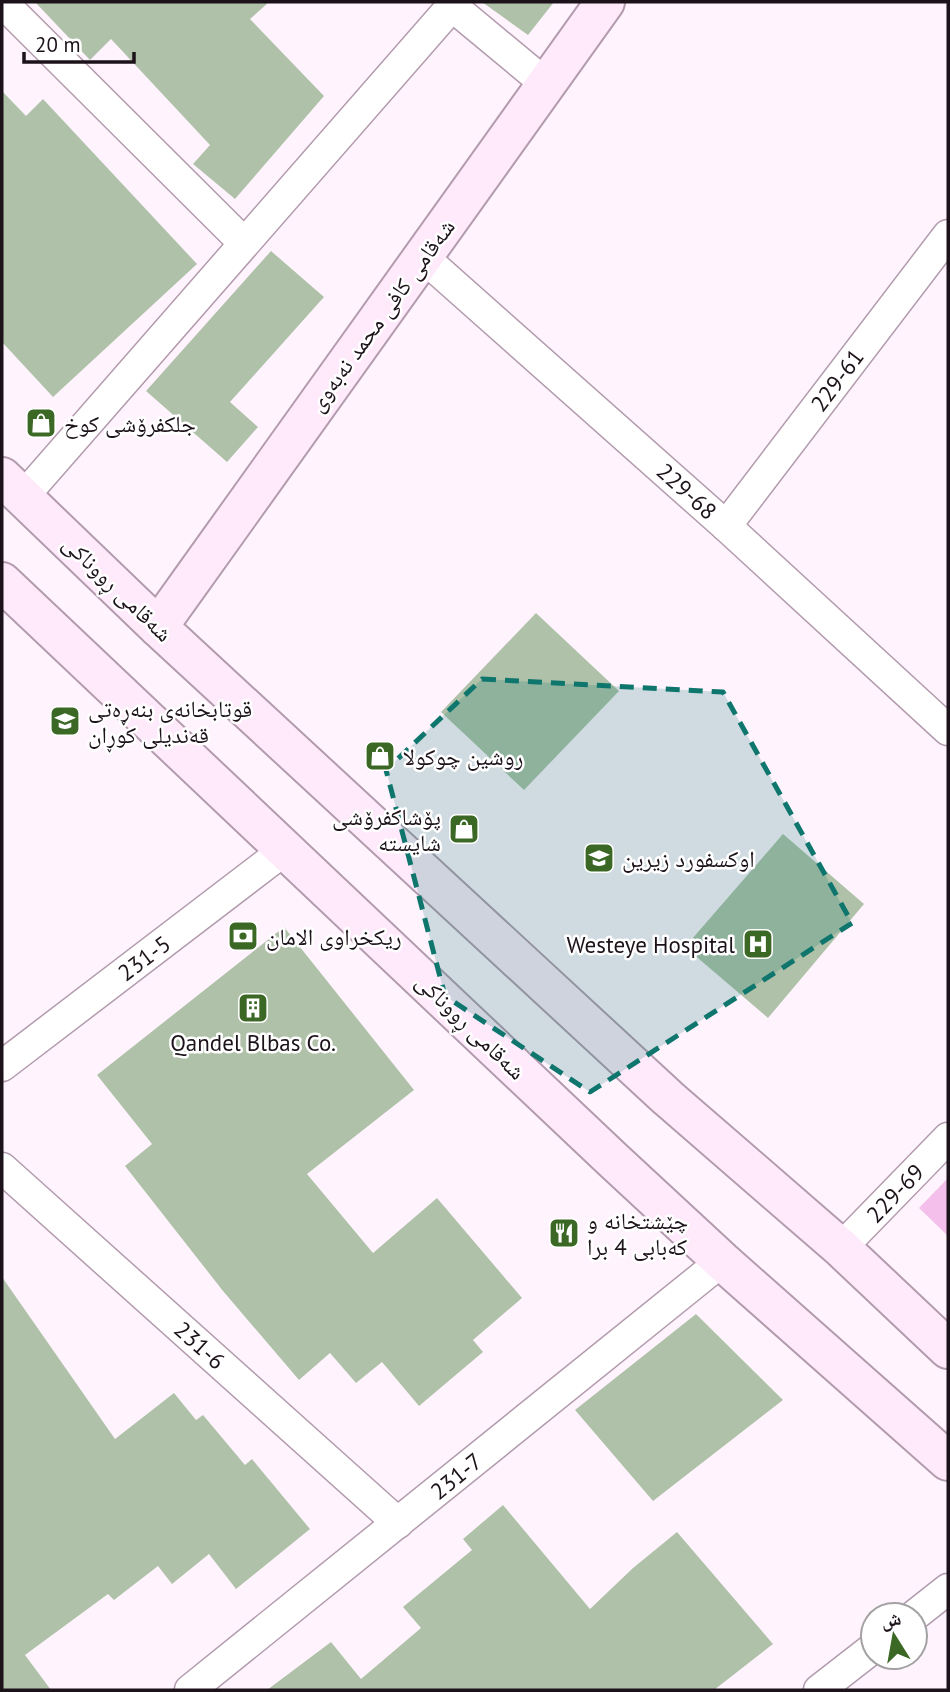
<svg xmlns="http://www.w3.org/2000/svg" width="950" height="1692" font-family="'PT Sans','Noto Naskh Arabic',sans-serif">
	<rect width="100%" height="100%" fill="#fff4fd"/>
	<polygon fill="#f4bfeb" points="948,1178 948,1236 919,1208"/>
	<g fill="#b0c1a9">
		<polygon points="35,2 269,2 250,19 324,96 235,199 193,164 210,145 111,39 90,60"/>
		<polygon points="482,2 554,2 528,35"/>
		<polygon points="2,91 26,116 43,99 197,264 53,397 2,342"/>
		<polygon points="271,251 324,297 230,402 258,427 227,462 146,391"/>
		<polygon points="536,613 619,691 524,790 441,712"/>
		<polygon points="783,834 864,904 768,1018 685,947"/>
		<polygon points="284,927 414,1090 307,1174 373,1253 437,1198 522,1298 473,1340 483,1352 419,1406 382,1362 356,1383 330,1353 299,1380 223,1291 125,1166 152,1144 97,1075"/>
		<polygon points="2,1277 115,1439 174,1393 196,1420 203,1415 245,1465 252,1459 310,1529 236,1589 209,1554 172,1584 158,1566 114,1600 108,1594 25,1655 51,1690 2,1690"/>
		<polygon points="696,1314 783,1400 653,1501 575,1410"/>
		<polygon points="503,1505 590,1609 633,1568 677,1532 773,1644 714,1690 267,1690 331,1642 361,1679 421,1628 403,1607 472,1550 463,1539"/>
	</g>
	<g fill="none" stroke-linecap="round" stroke-linejoin="round">
		<g stroke="#b39bae" stroke-width="33">
			<g id="street">
				<polyline points="2,2 244,243"/>
				<polyline points="450,2 452,6 546,84"/>
				<polyline points="423,257 726,526 948,730"/>
				<polyline points="23,497 452,6"/>
				<polyline points="726,526 948,235"/>
				<polyline points="2,1066 286,849"/>
				<polyline points="2,1168 398,1523"/>
				<polyline points="841,1248 948,1138"/>
				<polyline points="915,1615 948,1589"/>
				<polyline points="190,1690 722,1261"/>
				<polyline points="819,1690 873,1648"/>
			</g>
		</g>
		<g stroke="#b39bae" stroke-width="42">
			<g id="secondary">
				<polyline points="2,477 158,627 668,1098 841,1248 948,1349"/>
				<polyline points="2,582 612,1159 722,1261 948,1461"/>
				<polyline points="158,627 605,2"/>
			</g>
		</g>
		<use href="#street" stroke="#fff" stroke-width="30"/>
		<use href="#secondary" stroke="#ffeafb" stroke-width="38"/>
	</g>
	<path fill="#0f766e" fill-opacity="0.2" stroke="#0f766e" stroke-width="5" stroke-dasharray="14 9" stroke-linejoin="round" d="M482,679l241,13 129,231 -262,169 -145,-96 -59,-226z"/>
	<defs>
		<g id="shop-square" transform="scale(1.575)"><rect x="-9" y="-9" width="18" height="18" rx="4" fill="#3c6826" stroke="#fff"/><path d="M-5-2.5h2.3a2.7 3.5 0 0 1 5.4 0H5L5.5 6h-11ZM-1.5-2.5h3a1.5 2.3 0 0 0-3 0Z" fill="#fff"/></g>
		<g id="school-square" transform="scale(1.575)"><rect x="-9" y="-9" width="18" height="18" rx="4" fill="#3c6826" stroke="#fff"/><path d="M0-5L7-2L0 1L-7-2ZM-4 1L0 2.5L4 1V4Q0 6-4 4Z" fill="#fff"/></g>
		<g id="bank-square" transform="scale(1.575)"><rect x="-9" y="-9" width="18" height="18" rx="4" fill="#3c6826" stroke="#fff"/><path d="M-6-4H6V4H-6ZM0-2.3a2.3 2.3 0 1 0 0 4.6a2.3 2.3 0 1 0 0-4.6Z" fill="#fff"/></g>
		<g id="hospital-square" transform="scale(1.575)"><rect x="-9" y="-9" width="18" height="18" rx="4" fill="#3c6826" stroke="#fff"/><path d="M-5-5h3v3.5h4V-5h3V5h-3V1.5h-4V5h-3Z" fill="#fff"/></g>
		<g id="building-square" transform="scale(1.575)"><rect x="-9" y="-9" width="18" height="18" rx="4" fill="#3c6826" stroke="#fff"/><path d="M-4-6H4V6H1V3H-1V6H-4ZM-2.5-4.3h1.7v1.8h-1.7ZM.8-4.3h1.7v1.8H.8ZM-2.5-1h1.7V.8h-1.7ZM.8-1h1.7V.8H.8Z" fill="#fff"/></g>
		<g id="restaurant-square" transform="scale(1.575)"><rect x="-9" y="-9" width="18" height="18" rx="4" fill="#3c6826" stroke="#fff"/><path d="M-5-6h1v4h1v-4h1v4h1v-4h1v5L-1.5 .5V6h-2V.5L-5-1ZM5-6V6H3V1.5H1.5Q1.5-4 5-6Z" fill="#fff"/></g>
	</defs>
	<g fill-rule="evenodd">
		<use href="#shop-square" x="41" y="423"/>
		<use href="#school-square" x="65" y="721"/>
		<use href="#shop-square" x="380" y="756"/>
		<use href="#shop-square" x="464" y="829"/>
		<use href="#school-square" x="599" y="858"/>
		<use href="#bank-square" x="243" y="936"/>
		<use href="#hospital-square" x="758" y="944"/>
		<use href="#building-square" x="253" y="1008"/>
		<use href="#restaurant-square" x="564" y="1233"/>
	</g>
	<g text-anchor="middle" dominant-baseline="central" stroke-width="5" stroke-linejoin="round" paint-order="stroke">
		<g font-size="23" fill="#1c131a" stroke="#fff">
			<text transform="translate(381 315) rotate(-54)">شەقامی کافی محمد نەبەوی</text>
			<text transform="translate(837 380) rotate(-53)">229-61</text>
			<text transform="translate(687 491) rotate(42)">229-68</text>
			<text transform="translate(118 588) rotate(44)">شەقامی ڕووناکی</text>
			<text transform="translate(144 958) rotate(-37)">231-5</text>
			<text transform="translate(471 1026) rotate(44)">شەقامی ڕووناکی</text>
			<text transform="translate(895 1193) rotate(-46)">229-69</text>
			<text transform="translate(200 1345) rotate(42)">231-6</text>
			<text transform="translate(456 1476) rotate(-39)">231-7</text>
		</g>
		<g font-size="23" fill="#1c131a" stroke="#fff" text-anchor="start">
			<text x="64" y="423">جلکفرۆشی کوخ</text>
			<text x="88" y="708">قوتابخانەی بنەڕەتی<tspan x="88" dy="26">قەندیلی کوڕان</tspan></text>
			<text x="403" y="756">روشين چوكولا</text>
			<text x="441" y="816" text-anchor="end">پۆشاکفرۆشی<tspan x="441" dy="26">شایستە</tspan></text>
			<text x="622" y="858">اوكسفورد زيرين</text>
			<text x="266" y="936">ريكخراوى الامان</text>
			<text x="735" y="944" text-anchor="end">Westeye Hospital</text>
			<text x="253" y="1042" text-anchor="middle">Qandel Blbas Co.</text>
			<text x="587" y="1220">چێشتخانە و<tspan x="587" dy="26">کەبابی 4 برا</tspan></text>
		</g>
	</g>
	<rect width="950" height="1692" fill="none" stroke="#1c131a" stroke-width="7"/>
	<g transform="translate(894 1636) rotate(349)"><circle r="33" fill="#ffffff" stroke="#a4a1a3" stroke-width="2"/>
	<path d="M0-5L12 26L0 18L-12 26Z" fill="#3c6826"/>
	<text y="-10" font-size="19" font-weight="bold" text-anchor="middle" fill="#1c131a">ش</text>
	</g>
	<path d="M24 52v10h110v-10" fill="none" stroke="#1c131a" stroke-width="3.5"/>
	<text x="35" y="52" font-size="21" fill="#1c131a" stroke="#ffffff" stroke-width="5" paint-order="stroke">20 m</text>
</svg>
